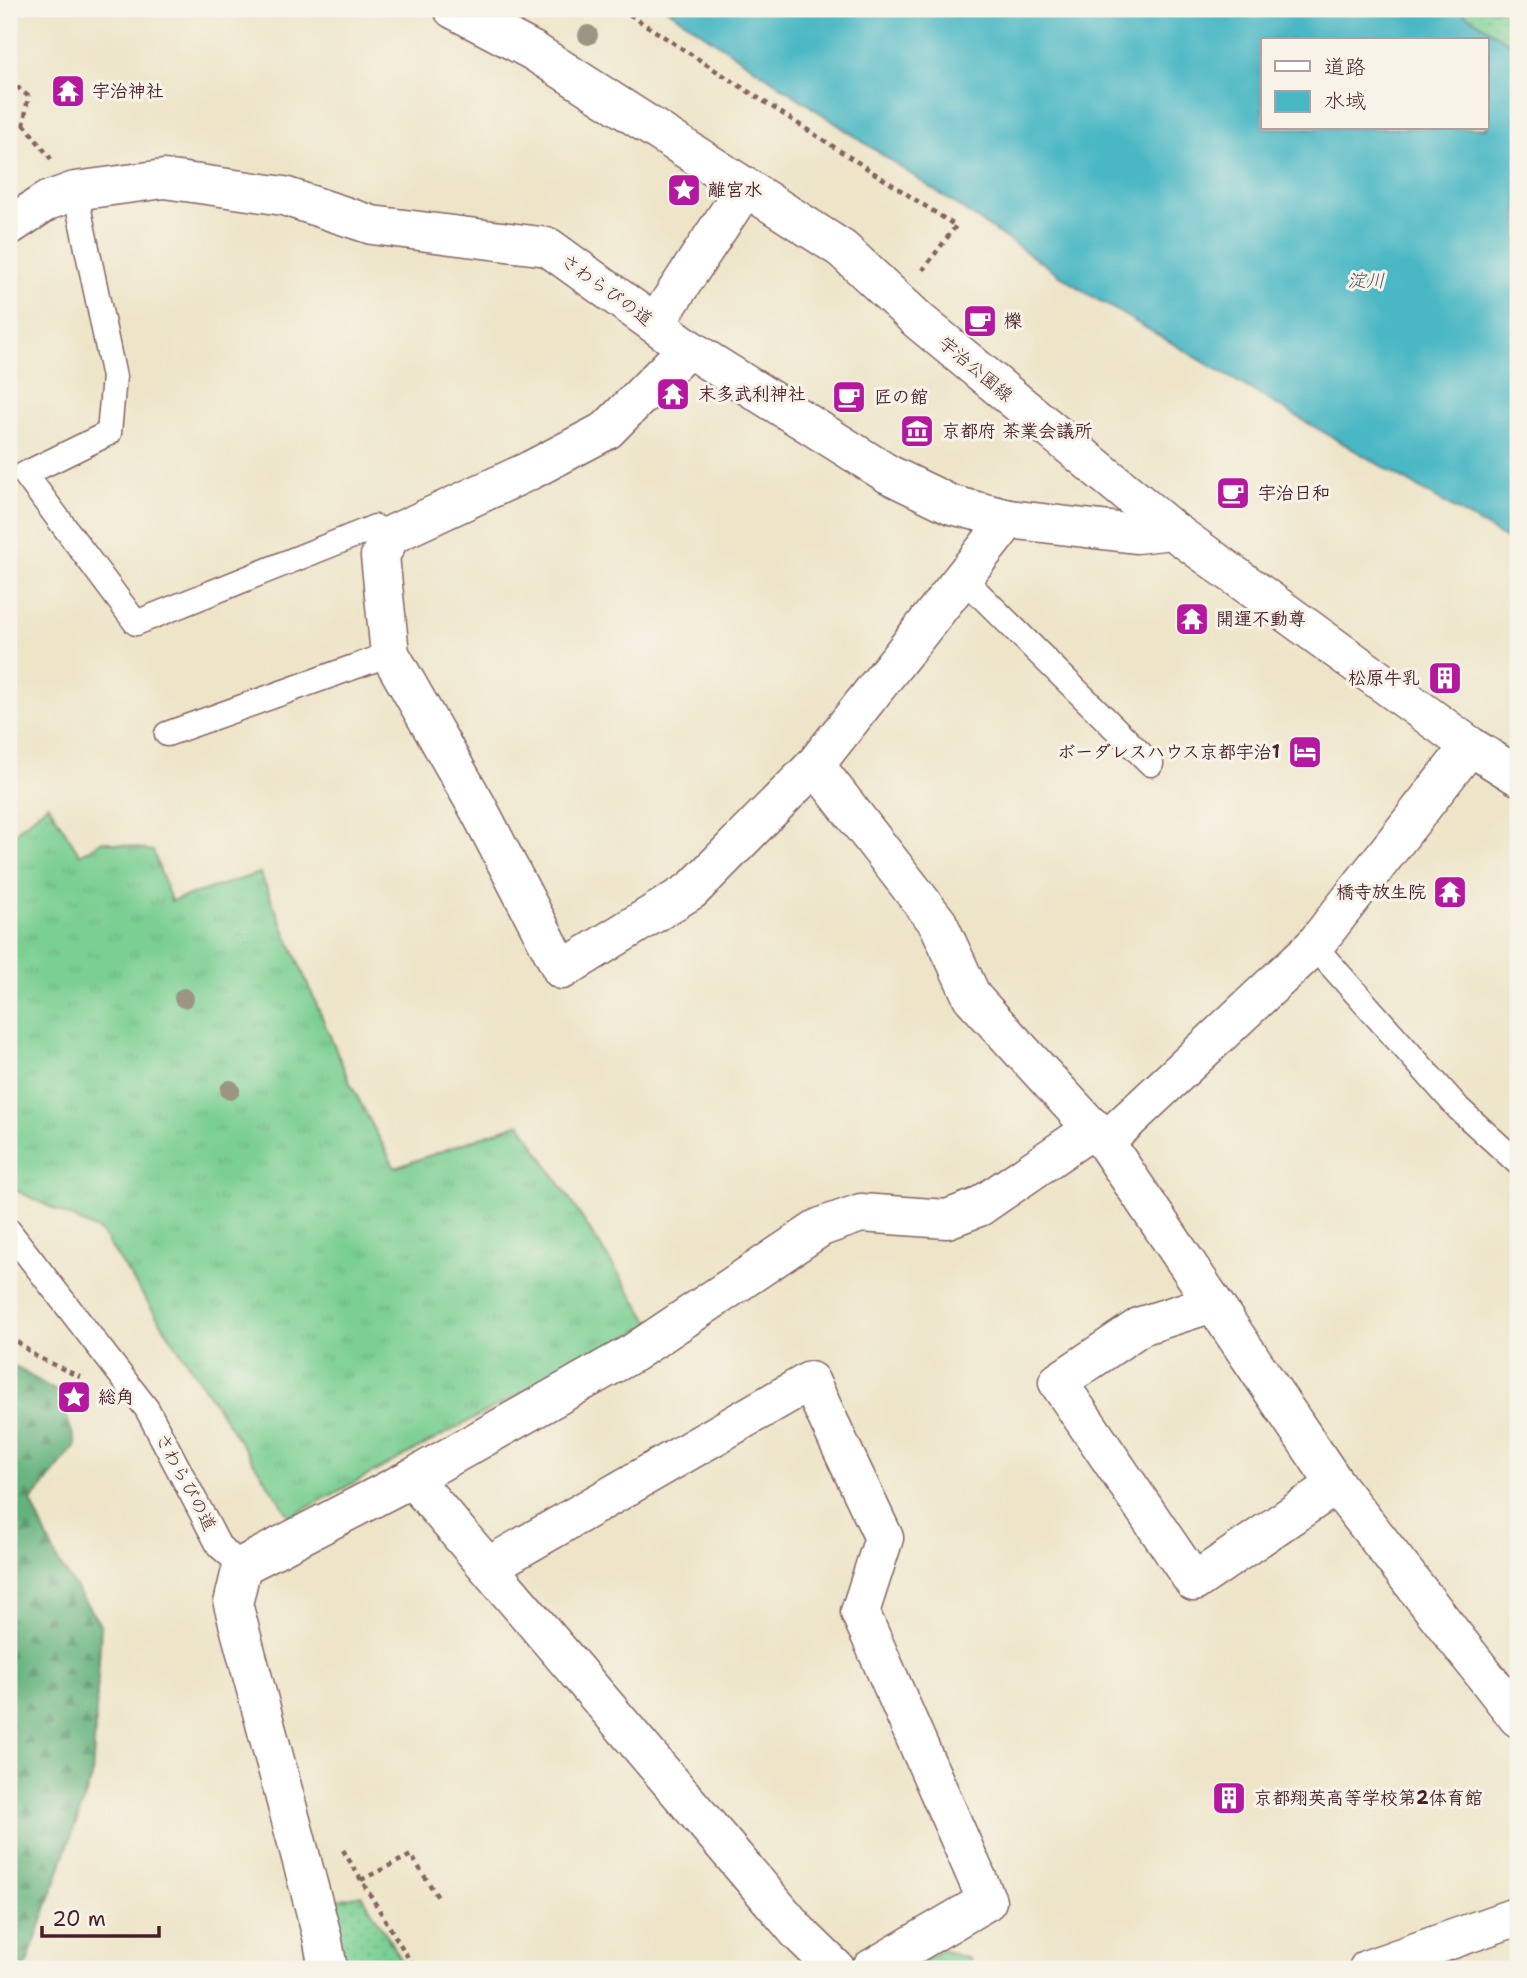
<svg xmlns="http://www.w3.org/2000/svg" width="1527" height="1978" font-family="'Shantell Sans','Klee One',sans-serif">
	<defs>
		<pattern id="grass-tufts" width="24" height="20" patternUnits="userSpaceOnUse" patternTransform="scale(1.75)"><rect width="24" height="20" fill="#7acf93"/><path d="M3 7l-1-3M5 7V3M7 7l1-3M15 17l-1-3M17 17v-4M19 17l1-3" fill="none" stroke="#6bb17f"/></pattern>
		<pattern id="forest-firs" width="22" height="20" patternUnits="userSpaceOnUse" patternTransform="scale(1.75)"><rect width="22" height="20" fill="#63b27d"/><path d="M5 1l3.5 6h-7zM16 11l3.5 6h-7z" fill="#549067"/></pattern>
		<pattern id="park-dots" width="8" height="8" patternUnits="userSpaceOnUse" patternTransform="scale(1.75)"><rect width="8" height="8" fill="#7acf93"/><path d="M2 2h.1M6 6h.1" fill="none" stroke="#6bb17f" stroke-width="1.8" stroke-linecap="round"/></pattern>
	</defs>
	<rect width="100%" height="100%" fill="#f7f3e8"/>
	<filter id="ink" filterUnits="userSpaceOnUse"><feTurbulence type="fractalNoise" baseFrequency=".0143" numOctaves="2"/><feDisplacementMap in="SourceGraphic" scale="14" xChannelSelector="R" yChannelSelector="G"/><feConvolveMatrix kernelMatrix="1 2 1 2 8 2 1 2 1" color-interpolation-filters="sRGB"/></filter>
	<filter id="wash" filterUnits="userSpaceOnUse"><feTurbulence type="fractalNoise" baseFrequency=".00686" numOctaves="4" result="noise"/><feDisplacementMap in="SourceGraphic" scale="28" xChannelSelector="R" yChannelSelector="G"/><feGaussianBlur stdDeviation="1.57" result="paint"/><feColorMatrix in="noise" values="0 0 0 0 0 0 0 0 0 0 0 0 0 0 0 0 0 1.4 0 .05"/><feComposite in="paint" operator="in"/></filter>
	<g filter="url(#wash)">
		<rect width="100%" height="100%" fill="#eee5c9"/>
		<polygon fill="url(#grass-tufts)" stroke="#62775f" stroke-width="2" points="48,804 80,855 103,841 153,851 171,901 260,873 351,1085 395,1168 520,1123 651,1324 290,1517 101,1232 9,1187 9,838"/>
		<polygon fill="url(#forest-firs)" stroke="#566854" stroke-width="2" points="9,1363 59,1393 76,1445 31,1501 57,1560 101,1626 92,1777 25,1969 9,1969"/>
		<g fill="url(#park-dots)" stroke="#62775f" stroke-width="2">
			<polygon points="1457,9 1518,9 1518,49"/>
			<polygon points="362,1895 407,1969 344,1969 326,1902"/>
			<polygon points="942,1950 969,1958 973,1969 905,1969"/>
		</g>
		<path fill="#49b7c4" stroke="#4a6b78" stroke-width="2" fill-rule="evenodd" d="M667,9h790l61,40v497l-430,-252zM1263,40h224v88h-224z"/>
	</g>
	<g filter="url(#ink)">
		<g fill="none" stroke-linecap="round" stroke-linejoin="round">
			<g stroke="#836462" stroke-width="27">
				<g id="service">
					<polyline points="75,191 114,377 109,433 25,474 136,623 375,527 391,535"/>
					<polyline points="963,578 1151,764"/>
					<polyline points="167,734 390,654"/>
					<polyline points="1314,946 1459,1109 1518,1163"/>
					<polyline points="9,1231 147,1409 219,1546 242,1566"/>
				</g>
			</g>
			<g stroke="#836462" stroke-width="41">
				<g id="minor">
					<polyline points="9,226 47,201 75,191 164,179 284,196 372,225 548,247 688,348 888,474 952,505 1009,519 1136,534 1172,530"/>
					<polyline points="655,324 745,188"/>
					<polyline points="688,348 607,430 531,470 391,535 380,556 390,654 478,808 562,970 692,890 815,765 1009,519"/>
					<polyline points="815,765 938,923 972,997 1105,1142 1336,1485 1518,1718"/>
					<polyline points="1105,1142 1314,946 1470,746"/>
					<polyline points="1213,1303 1141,1326 1058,1382 1194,1582 1336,1485"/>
					<polyline points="412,1478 799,1933 836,1969"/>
					<polyline points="489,1566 810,1381 884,1538 860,1612 987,1901 871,1969"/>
					<polyline points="328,1969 322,1936 233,1604 242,1566 412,1478 633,1353 821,1227 861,1213 947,1219 979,1207 1094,1128"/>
					<polyline points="1368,1969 1518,1916"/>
				</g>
			</g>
			<g stroke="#836462" stroke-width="41">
				<polyline id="secondary" points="453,9 533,51 842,249 919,321 1172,530 1470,746 1518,776"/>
			</g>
			<g stroke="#836462" stroke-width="4.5" stroke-dasharray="5 5" stroke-linecap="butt">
				<polyline points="621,9 956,226 923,270"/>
				<polyline points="9,80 28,96 24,124 9,136"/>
				<polyline points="24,124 51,159"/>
				<polyline points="9,1336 37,1357 80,1377"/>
				<polyline points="343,1850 415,1969"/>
				<polyline points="361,1880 411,1855 439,1899"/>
				<polyline points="485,1968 486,1969"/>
			</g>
			<use href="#service" stroke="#fff" stroke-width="24"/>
			<use href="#minor" stroke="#fff" stroke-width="38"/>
			<use href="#secondary" stroke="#fff" stroke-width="38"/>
		</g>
		<g fill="#9c9583">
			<circle cx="588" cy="35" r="10"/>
			<circle cx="184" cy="998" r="10"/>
			<circle cx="230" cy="1090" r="10"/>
		</g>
	</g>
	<defs>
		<g id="temple-square" transform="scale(1.75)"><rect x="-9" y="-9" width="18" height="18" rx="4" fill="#b5179e" stroke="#f7f3e8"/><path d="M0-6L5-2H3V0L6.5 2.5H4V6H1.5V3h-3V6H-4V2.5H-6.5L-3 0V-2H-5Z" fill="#fff"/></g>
		<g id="sight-square" transform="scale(1.75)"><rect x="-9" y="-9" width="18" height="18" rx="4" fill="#b5179e" stroke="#f7f3e8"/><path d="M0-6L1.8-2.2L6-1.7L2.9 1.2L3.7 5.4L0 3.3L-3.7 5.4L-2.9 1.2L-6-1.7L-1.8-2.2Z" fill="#fff"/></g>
		<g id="cafe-square" transform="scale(1.75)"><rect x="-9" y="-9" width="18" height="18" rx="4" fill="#b5179e" stroke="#f7f3e8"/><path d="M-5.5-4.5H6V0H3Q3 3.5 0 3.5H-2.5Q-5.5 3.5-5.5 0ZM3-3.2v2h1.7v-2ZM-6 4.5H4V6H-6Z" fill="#fff"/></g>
		<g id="museum-square" transform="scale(1.75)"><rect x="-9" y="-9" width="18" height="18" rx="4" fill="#b5179e" stroke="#f7f3e8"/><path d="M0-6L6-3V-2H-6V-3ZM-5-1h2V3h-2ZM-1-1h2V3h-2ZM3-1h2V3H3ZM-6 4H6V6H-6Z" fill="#fff"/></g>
		<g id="building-square" transform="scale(1.75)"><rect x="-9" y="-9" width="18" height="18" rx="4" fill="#b5179e" stroke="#f7f3e8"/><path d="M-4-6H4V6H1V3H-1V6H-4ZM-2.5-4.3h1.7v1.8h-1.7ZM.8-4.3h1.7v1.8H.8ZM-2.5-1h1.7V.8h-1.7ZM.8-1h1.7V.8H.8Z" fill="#fff"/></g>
		<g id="hotel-square" transform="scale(1.75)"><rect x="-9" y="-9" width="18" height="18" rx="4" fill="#b5179e" stroke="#f7f3e8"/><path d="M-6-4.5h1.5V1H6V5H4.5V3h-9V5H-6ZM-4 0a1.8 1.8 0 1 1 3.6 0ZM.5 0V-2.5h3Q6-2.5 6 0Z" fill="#fff"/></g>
	</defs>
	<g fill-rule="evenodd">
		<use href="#temple-square" x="68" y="91"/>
		<use href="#sight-square" x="684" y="190"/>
		<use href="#cafe-square" x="980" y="321"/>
		<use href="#temple-square" x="673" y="394"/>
		<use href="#cafe-square" x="849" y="397"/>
		<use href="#museum-square" x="917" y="431"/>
		<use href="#cafe-square" x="1233" y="493"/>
		<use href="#temple-square" x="1192" y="619"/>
		<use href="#building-square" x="1445" y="678"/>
		<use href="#hotel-square" x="1305" y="752"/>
		<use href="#temple-square" x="1450" y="892"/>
		<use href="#sight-square" x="74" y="1397"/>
		<use href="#building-square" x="1229" y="1798"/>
	</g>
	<g text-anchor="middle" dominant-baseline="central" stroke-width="6" stroke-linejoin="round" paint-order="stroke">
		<g font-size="18" font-weight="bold" fill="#4a1f2b" stroke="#f7f3e8" text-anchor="start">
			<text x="92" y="91">宇治神社</text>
			<text x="708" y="190">離宮水</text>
			<text x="1004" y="321">櫟</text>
			<text x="698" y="394">末多武利神社</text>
			<text x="874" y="397">匠の館</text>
			<text x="942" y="431">京都府 茶業会議所</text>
			<text x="1258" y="493">宇治日和</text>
			<text x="1216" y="619">開運不動尊</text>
			<text x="1420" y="678" text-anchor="end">松原牛乳</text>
			<text x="1280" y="752" text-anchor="end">ボーダレスハウス京都宇治1</text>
			<text x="1426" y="892" text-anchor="end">橋寺放生院</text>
			<text x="98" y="1397">総角</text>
			<text x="1254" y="1798">京都翔英高等学校第2体育館</text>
		</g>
		<g font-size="18" fill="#4a1f2b" stroke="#f7f3e8">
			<text transform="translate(607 290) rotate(36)">さわらびの道</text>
			<text transform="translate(976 369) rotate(40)">宇治公園線</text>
			<text transform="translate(186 1482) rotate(62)">さわらびの道</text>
		</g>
		<g font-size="19" font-style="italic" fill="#4a5461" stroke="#f7f3e8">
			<text x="1366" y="280">淀川</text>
		</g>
	</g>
	<rect width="1527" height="1978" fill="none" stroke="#f7f3e8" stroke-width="35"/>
	<rect x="1261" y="38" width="228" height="91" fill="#f7f3e8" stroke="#b29e9c" stroke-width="2"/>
	<rect x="1275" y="61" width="35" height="10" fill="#ffffff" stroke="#b29e9c" stroke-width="2"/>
	<text x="1324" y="74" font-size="21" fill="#4a1f2b">道路</text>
	<rect x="1275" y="91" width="35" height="21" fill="#49b7c4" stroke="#b29e9c" stroke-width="2"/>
	<text x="1324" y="108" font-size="21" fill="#4a1f2b">水域</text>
	<path d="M42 1926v10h117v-10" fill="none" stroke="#4a1f2b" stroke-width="3.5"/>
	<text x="52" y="1926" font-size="21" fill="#4a1f2b" stroke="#f7f3e8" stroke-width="5" paint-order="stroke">20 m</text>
</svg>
